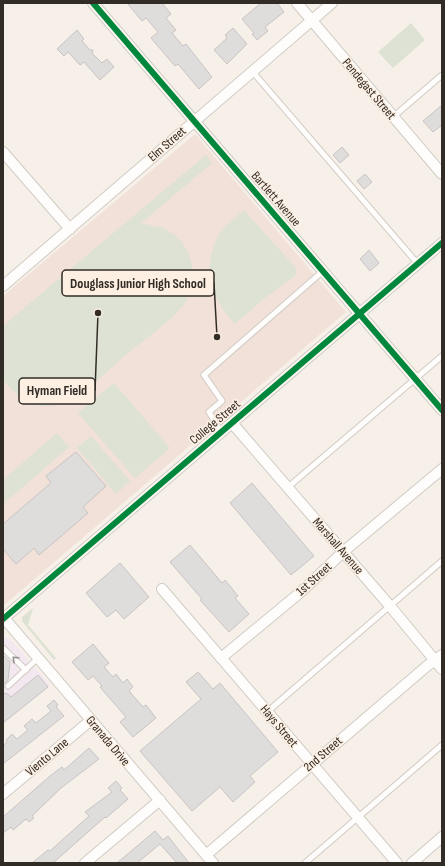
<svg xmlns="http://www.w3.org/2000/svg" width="445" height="866" font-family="'Sofia Sans Condensed',sans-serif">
	<rect width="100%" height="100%" fill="#f7f0e9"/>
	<polygon fill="#f4e8f0" points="3,637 10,639 50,685 3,724"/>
	<polygon fill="#f1e1d8" points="195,134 346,312 3,606 3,296"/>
	<g fill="#dde2d5">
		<polygon points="411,23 425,40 393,68 378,52"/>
		<path d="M206,155l6,8 -71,60c11,3 22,3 31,10 24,17 28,54 9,75 -15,17 -36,31 -53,45 -22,18 -51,52 -80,53 -20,1 -33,-13 -45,-26v-54z"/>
		<path d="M244,210l52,58v7l-31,23 -30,26c-18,-21 -30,-39 -24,-67 2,-7 4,-15 7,-21 7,-10 17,-18 26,-26z"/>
		<polygon points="114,383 170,448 135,478 78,413"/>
		<polygon points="57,433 69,447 3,504 3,480"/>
		<polygon points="91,436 130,481 116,494 77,448"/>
		<polygon points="33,608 28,625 56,658 54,660 22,621 22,617"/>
	</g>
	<g fill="#dfdcdc" stroke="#c8c4c5">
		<polygon points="127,3 162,3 171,14 166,18 176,30 172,33 183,46 186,44 212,77 199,89 178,64 175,66 151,38 158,32 146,18 142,21"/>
		<polygon points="261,3 277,3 284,12 265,27 268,31 257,40 252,34 254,33 242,19"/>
		<polygon points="233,28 247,44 227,64 214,50 227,38 225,35"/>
		<polygon points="77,30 84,39 82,41 90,50 93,50 92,53 102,63 107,59 114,67 100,80 84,62 80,65 68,52 64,56 57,49"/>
		<polygon points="442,105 442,125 433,132 423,121"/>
		<polygon points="342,147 349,155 340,163 333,155"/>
		<polygon points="365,174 372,182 364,189 357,181"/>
		<polygon points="369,250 379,263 370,271 360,259"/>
		<polygon points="76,452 106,486 83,507 88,513 39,555 34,548 16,564 3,549 3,524 51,483 46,476"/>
		<polygon points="252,483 314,556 291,575 230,503"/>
		<polygon points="190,545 222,583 225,580 238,596 235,598 249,614 229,632 200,600 202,599 170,562"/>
		<polygon points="120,563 149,597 124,619 116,610 107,617 86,593"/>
		<polygon points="93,644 109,663 104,667 113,677 116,674 123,683 127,679 133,687 129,691 143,707 146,705 156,718 133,737 120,722 126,717 100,687 102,686 93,676 88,680 72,662"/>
		<polygon points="3,655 10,662 8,680 5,683 3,683"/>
		<polygon points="198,672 213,689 220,683 278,752 250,776 255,782 233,802 220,787 192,811 140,751 201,699 186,682"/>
		<polygon points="38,675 48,687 3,723 3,693 8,694 11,697"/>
		<polygon points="54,700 58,705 56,707 64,716 3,764 3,746 7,742 6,740 12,734 17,739 28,730 24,726 32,719 36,723 51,711 47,706"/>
		<polygon points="89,748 99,759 61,788 32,816 34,818 29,822 26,819 13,830 11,827 3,833 3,817 50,776 62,767 64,770"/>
		<polygon points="116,781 122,788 120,790 128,799 106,818 105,817 53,863 32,863 48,850 50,851 89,816 85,812 112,792 108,788"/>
		<polygon points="155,831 163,840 168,836 189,863 177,863 160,844 137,863 117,863"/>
	</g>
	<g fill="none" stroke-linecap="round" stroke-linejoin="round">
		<g stroke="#d0cbc4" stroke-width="7">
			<g id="service">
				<polyline points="252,71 418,264"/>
				<polyline points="393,117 442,75"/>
				<polyline points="221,432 209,412 222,401 204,375 323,271"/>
				<polyline points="287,488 442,356"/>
				<polyline points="3,648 26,670"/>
				<polyline points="8,686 38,658"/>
				<polyline points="267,712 442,561"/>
				<polyline points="305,863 442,745"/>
			</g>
		</g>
		<g stroke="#d0cbc4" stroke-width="12">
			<g id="minor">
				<polyline points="93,3 442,410"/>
				<polyline points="297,3 442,174"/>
				<polyline points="3,152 70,229"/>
				<polyline points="3,286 332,3"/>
				<polyline points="232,423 390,606 442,669"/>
				<polyline points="162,589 397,863"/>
				<polyline points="4,618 213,863"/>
				<polyline points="3,619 442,243"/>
				<polyline points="221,658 302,591 343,552 442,469"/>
				<polyline points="3,794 91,720"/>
				<polyline points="206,855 427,666 442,655"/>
				<polyline points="85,863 160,800"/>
				<polyline points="412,863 442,837"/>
			</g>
		</g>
		<use href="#service" stroke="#fefdfc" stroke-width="5"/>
		<use href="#minor" stroke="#fefdfc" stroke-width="10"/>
		<g stroke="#fdf0e3" stroke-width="8">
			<g id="cycleway">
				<polyline points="93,3 442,410"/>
				<polyline points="3,619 442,243"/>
			</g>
		</g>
		<use href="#cycleway" stroke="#00873e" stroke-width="6"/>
	</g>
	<defs><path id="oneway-chevron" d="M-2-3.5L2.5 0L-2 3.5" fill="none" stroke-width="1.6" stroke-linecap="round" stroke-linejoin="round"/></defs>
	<use stroke="#989492" href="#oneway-chevron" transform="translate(15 659) rotate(-136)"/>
	<g text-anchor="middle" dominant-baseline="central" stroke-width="3" stroke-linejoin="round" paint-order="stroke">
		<g font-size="13" fill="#322c27" stroke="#fdf0e3">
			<text transform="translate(369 89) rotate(50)">Pendegast Street</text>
			<text transform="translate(167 144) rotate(-41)">Elm Street</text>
			<text transform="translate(276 199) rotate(49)">Bartlett Avenue</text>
			<text transform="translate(215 422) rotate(-40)">College Street</text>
			<text transform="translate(338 546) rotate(49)">Marshall Avenue</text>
			<text transform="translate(314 579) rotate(-42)">1st Street</text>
			<text transform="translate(279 726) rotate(50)">Hays Street</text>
			<text transform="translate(108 741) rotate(50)">Granada Drive</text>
			<text transform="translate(323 754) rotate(-41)">2nd Street</text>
			<text transform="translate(47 757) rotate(-40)">Viento Lane</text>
		</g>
	</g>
	<path fill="none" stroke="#322c27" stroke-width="1.5" d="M217 337L214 283M98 313L95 391"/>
	<g fill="#322c27" stroke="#fdf0e3" stroke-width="1.5">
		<circle cx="217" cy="337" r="4"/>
		<circle cx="98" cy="313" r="4"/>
	</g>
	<g fill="#fdf0e3" stroke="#322c27" stroke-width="1.5">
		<rect x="62" y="270" width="152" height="26" rx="4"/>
		<rect x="19" y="378" width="76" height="26" rx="4"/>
	</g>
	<g font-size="14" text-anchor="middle" font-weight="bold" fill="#322c27">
		<text x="138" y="288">Douglass Junior High School</text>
		<text x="57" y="395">Hyman Field</text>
	</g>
	<rect width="445" height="866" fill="none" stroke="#322c27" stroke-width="8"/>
</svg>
